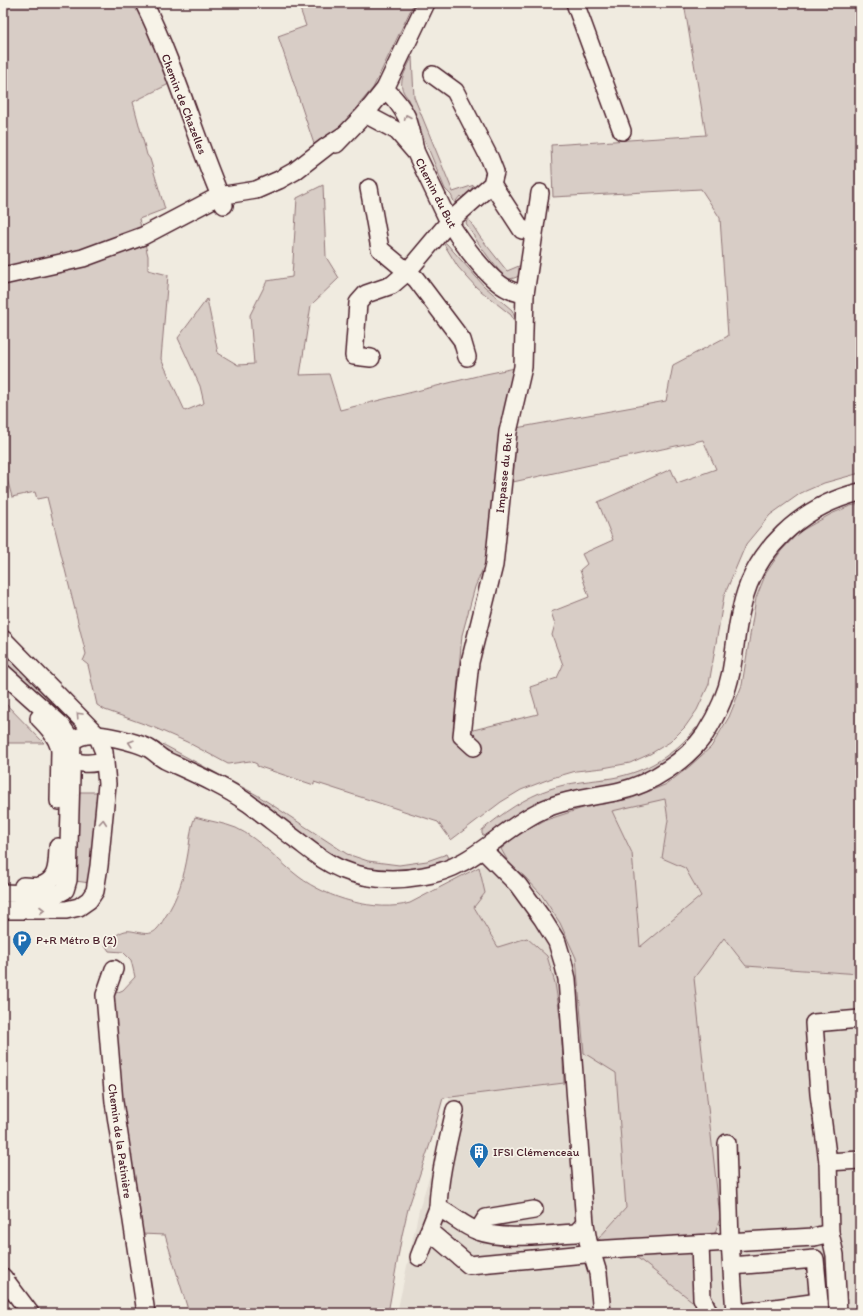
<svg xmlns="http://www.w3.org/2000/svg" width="863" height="1316" font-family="Itim,sans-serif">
	<rect width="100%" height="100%" fill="#f0ebe0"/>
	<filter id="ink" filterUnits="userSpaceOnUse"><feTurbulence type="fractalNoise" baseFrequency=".025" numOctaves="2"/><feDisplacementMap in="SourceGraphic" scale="8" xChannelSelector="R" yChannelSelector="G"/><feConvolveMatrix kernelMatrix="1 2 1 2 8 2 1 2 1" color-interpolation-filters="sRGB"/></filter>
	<g filter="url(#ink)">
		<polygon fill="#e3dcd2" points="665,798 668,820 662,858 685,868 724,938 746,966 860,974 860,1313 397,1313 419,1210 438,1149 450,1097 564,1083 561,1022 555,983 547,956 527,938 499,948 474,907 485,893 479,867 501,849 510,865 524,876 541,894 560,923 632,853 612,810"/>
		<g fill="#d8cdc6" stroke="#917678" fill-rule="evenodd">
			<polygon points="3,3 135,3 149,30 169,84 133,102 147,155 150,159 165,209 139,219 148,256 148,270 168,275 161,359 185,411 204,403 200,386 178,338 207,299 218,353 238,365 254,364 250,315 267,281 292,277 297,198 323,185 326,257 339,278 311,305 300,375 329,374 340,410 481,375 515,368 493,496 485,564 475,587 462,635 453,735 538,714 530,687 557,678 563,665 552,635 555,624 551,612 589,597 580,570 587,564 582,554 613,540 598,502 671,469 677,483 716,469 703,440 513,482 516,428 666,401 673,365 728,336 720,218 701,189 553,197 551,145 706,135 684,3 860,3 860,473 824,483 801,493 770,515 746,544 724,596 709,684 697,710 685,727 670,742 650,754 630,763 603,768 576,771 552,778 521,790 501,802 451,840 438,822 314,782 314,785 257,766 257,764 250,761 228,764 187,742 155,728 105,710 97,705 88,665 83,661 86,654 47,497 37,499 35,492 12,497 6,475 3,471"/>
			<polygon points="298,3 414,3 373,88 340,127 314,144 278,36 306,26"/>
			<path d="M412,57l2,40 39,95 21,-7 -8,12 -2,-2 -2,3 -2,-2 -4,5 4,5 -3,2 -6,-13 -6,-6 -38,-92c-12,-13 -1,-26 5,-40z"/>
			<path d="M468,218l12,19 27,34 19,-8c-4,11 -7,16 -20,16 -15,-18 -29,-36 -40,-56z"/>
			<polygon points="442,241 443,241 447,244 484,286 512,310 519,327 517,327 511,315 476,287 458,267"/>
			<path d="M860,504v470l-114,-8 -22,-28 -30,40 26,240 -28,83 -53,-42 -41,-20 28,-31 -10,-135 -32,-20 -8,-95 -16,-35 -19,-29 -17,-18 -14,-11 -9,-16 11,-10 31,-18 46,-15 41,-7 37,-15 23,-18 21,-19 18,-30 13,-32 14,-87 10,-25 15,-22 18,-19 32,-18 19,-8zM665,799l3,21 -6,38 23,10 16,28 -61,51 -8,-94 -20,-42z"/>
			<polygon points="7,649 68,712 61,719 3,667 3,653"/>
			<polygon points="3,701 44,743 3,743"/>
			<path d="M696,728h2c-29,42 -74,55 -118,72 -31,13 -63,25 -94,37l-4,-3v-4c20,-16 43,-33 68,-41 20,-7 41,-8 62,-11 35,-6 63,-24 84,-50z"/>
			<polygon points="134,735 164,745 257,795 347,854 368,861 399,865 427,861 447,854 451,862 414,872 365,870 339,861"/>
			<polygon points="75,792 102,792 90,883 75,881"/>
			<path d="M195,817c13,4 29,6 41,11 24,11 42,33 63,49 28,21 77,36 111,26l69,-36 6,26 -11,14 24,40 29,-9 20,18 8,27 6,39 3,61 -121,15 -11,40 -24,71 -6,26 -14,78h-199l-24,-78 -24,-1 -17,-120 -13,-119 12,-5 12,-13 -4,-17 -8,-8 -14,-1 -4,-6c6,-5 12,-12 20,-14 10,-2 23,8 32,-2 3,-3 5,-7 7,-10 14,-21 20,-42 24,-66 2,-12 2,-24 7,-36z"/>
		</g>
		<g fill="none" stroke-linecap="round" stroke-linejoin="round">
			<g stroke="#4a1f2b" stroke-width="20">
				<g id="minor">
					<path d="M144,3c32,65 51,136 80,202"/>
					<polyline points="575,3 622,131"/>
					<path d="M385,89c22,21 25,32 30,61"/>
					<path d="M365,114l32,17 19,22 33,69c12,19 39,58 59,67 5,3 12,4 17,5"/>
					<polyline points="336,144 365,114 385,89 426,3"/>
					<polyline points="492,184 522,230"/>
					<polyline points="369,188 380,249 416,279 462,340 467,357"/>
					<polyline points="3,276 83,258 143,236 219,196 256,190 279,180 295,171 326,147 344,135"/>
					<polyline points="371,358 354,356 358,303 366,294 392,285 407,272 449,222 492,184 495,172 490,159 455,91 433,75"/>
					<polyline points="3,639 97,735 104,752 107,784 99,866 95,891 89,900 79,907 66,910 3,910"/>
					<polyline points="3,673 60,724 72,741 68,880 65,890 56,895 3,893"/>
					<path d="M39,718c10,10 17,18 21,31l-1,52"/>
					<polyline points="474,747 462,736 470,662 494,565 508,432 523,367 525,294 540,193"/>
					<path d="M60,749c8,-6 17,-13 27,-14 14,-2 48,7 61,13 6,3 11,9 17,12 28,13 57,25 83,43 15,11 30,23 46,35 15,11 29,24 47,31 26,11 54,12 82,7 50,-8 74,-44 117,-65 25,-12 53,-14 80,-20 31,-7 67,-31 85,-57 12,-19 22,-41 26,-62 4,-21 5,-42 10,-62 12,-60 61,-104 119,-118"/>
					<path d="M63,758c17,5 25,8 42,2"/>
					<polyline points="483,850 518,885 542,918 557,942 563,962 567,979 585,1224 588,1241 598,1273 602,1313"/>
					<path d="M23,886c5,0 11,1 16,0 20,-5 18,-22 19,-39"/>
					<polyline points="114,969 105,995 114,1102 146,1313"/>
					<path d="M455,1110c-7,32 -16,65 -17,98 14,6 25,18 40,23 27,10 69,3 98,2l9,-9"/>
					<polyline points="727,1143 730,1242 735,1313"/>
					<polyline points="828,1162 819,1094 814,1023 860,1019"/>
					<polyline points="438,1208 429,1231 469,1265 585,1254 592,1250 814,1237 830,1233 828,1162 860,1160"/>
					<polyline points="478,1231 486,1218 534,1210"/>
					<polyline points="830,1233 835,1255 838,1313"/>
					<polyline points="700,1244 702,1298 709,1313"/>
					<polyline points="419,1257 429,1231"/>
					<polyline points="732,1266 815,1259 820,1313"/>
					<polyline points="3,1277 30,1313"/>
					<polyline points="738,1313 819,1302"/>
				</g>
			</g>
			<use href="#minor" stroke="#f7f3e8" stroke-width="17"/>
		</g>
		<defs><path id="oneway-chevron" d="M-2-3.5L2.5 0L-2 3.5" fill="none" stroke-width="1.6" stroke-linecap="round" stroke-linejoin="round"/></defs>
		<g stroke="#a0898a">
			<use href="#oneway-chevron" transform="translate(407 117) rotate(-113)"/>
			<use href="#oneway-chevron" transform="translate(79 715) rotate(-133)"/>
			<use href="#oneway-chevron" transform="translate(131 743) rotate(-163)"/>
			<use href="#oneway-chevron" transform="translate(103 822) rotate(-85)"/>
			<use href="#oneway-chevron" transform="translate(42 910)"/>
		</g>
	</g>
	<defs>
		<g id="parking-pin" transform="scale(1)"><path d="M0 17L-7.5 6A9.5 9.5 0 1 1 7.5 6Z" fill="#1f6fb2" stroke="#f7f3e8"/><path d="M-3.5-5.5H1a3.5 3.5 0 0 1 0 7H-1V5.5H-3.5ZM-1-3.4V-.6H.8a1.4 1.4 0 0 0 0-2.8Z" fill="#fff"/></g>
		<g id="building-pin" transform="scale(1)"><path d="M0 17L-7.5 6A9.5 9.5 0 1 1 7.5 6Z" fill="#1f6fb2" stroke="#f7f3e8"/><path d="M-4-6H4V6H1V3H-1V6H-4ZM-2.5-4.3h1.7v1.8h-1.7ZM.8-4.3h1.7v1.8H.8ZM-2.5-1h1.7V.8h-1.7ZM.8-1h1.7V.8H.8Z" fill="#fff"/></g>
	</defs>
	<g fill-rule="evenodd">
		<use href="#parking-pin" x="22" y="940"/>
		<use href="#building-pin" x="479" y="1152"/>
	</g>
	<g text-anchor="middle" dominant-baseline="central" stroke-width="3.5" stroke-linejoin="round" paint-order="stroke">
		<g font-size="12" fill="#4a1f2b" stroke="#f7f3e8">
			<text transform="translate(184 104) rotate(69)">Chemin de Chazelles</text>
			<text transform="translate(436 193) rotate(63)">Chemin du But</text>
			<text transform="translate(504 473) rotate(-84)">Impasse du But</text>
			<text transform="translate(120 1141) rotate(82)">Chemin de la Patinière</text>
		</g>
		<g font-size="12" fill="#4a1f2b" stroke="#f7f3e8" text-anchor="start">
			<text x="36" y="940">P+R Métro B (2)</text>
			<text x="493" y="1152">IFSI Clémenceau</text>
		</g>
	</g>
	<rect width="863" height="1316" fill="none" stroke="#f7f3e8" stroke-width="16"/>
	<rect x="8" y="8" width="847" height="1300" fill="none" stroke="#4a1f2b" stroke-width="1.5" filter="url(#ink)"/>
</svg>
